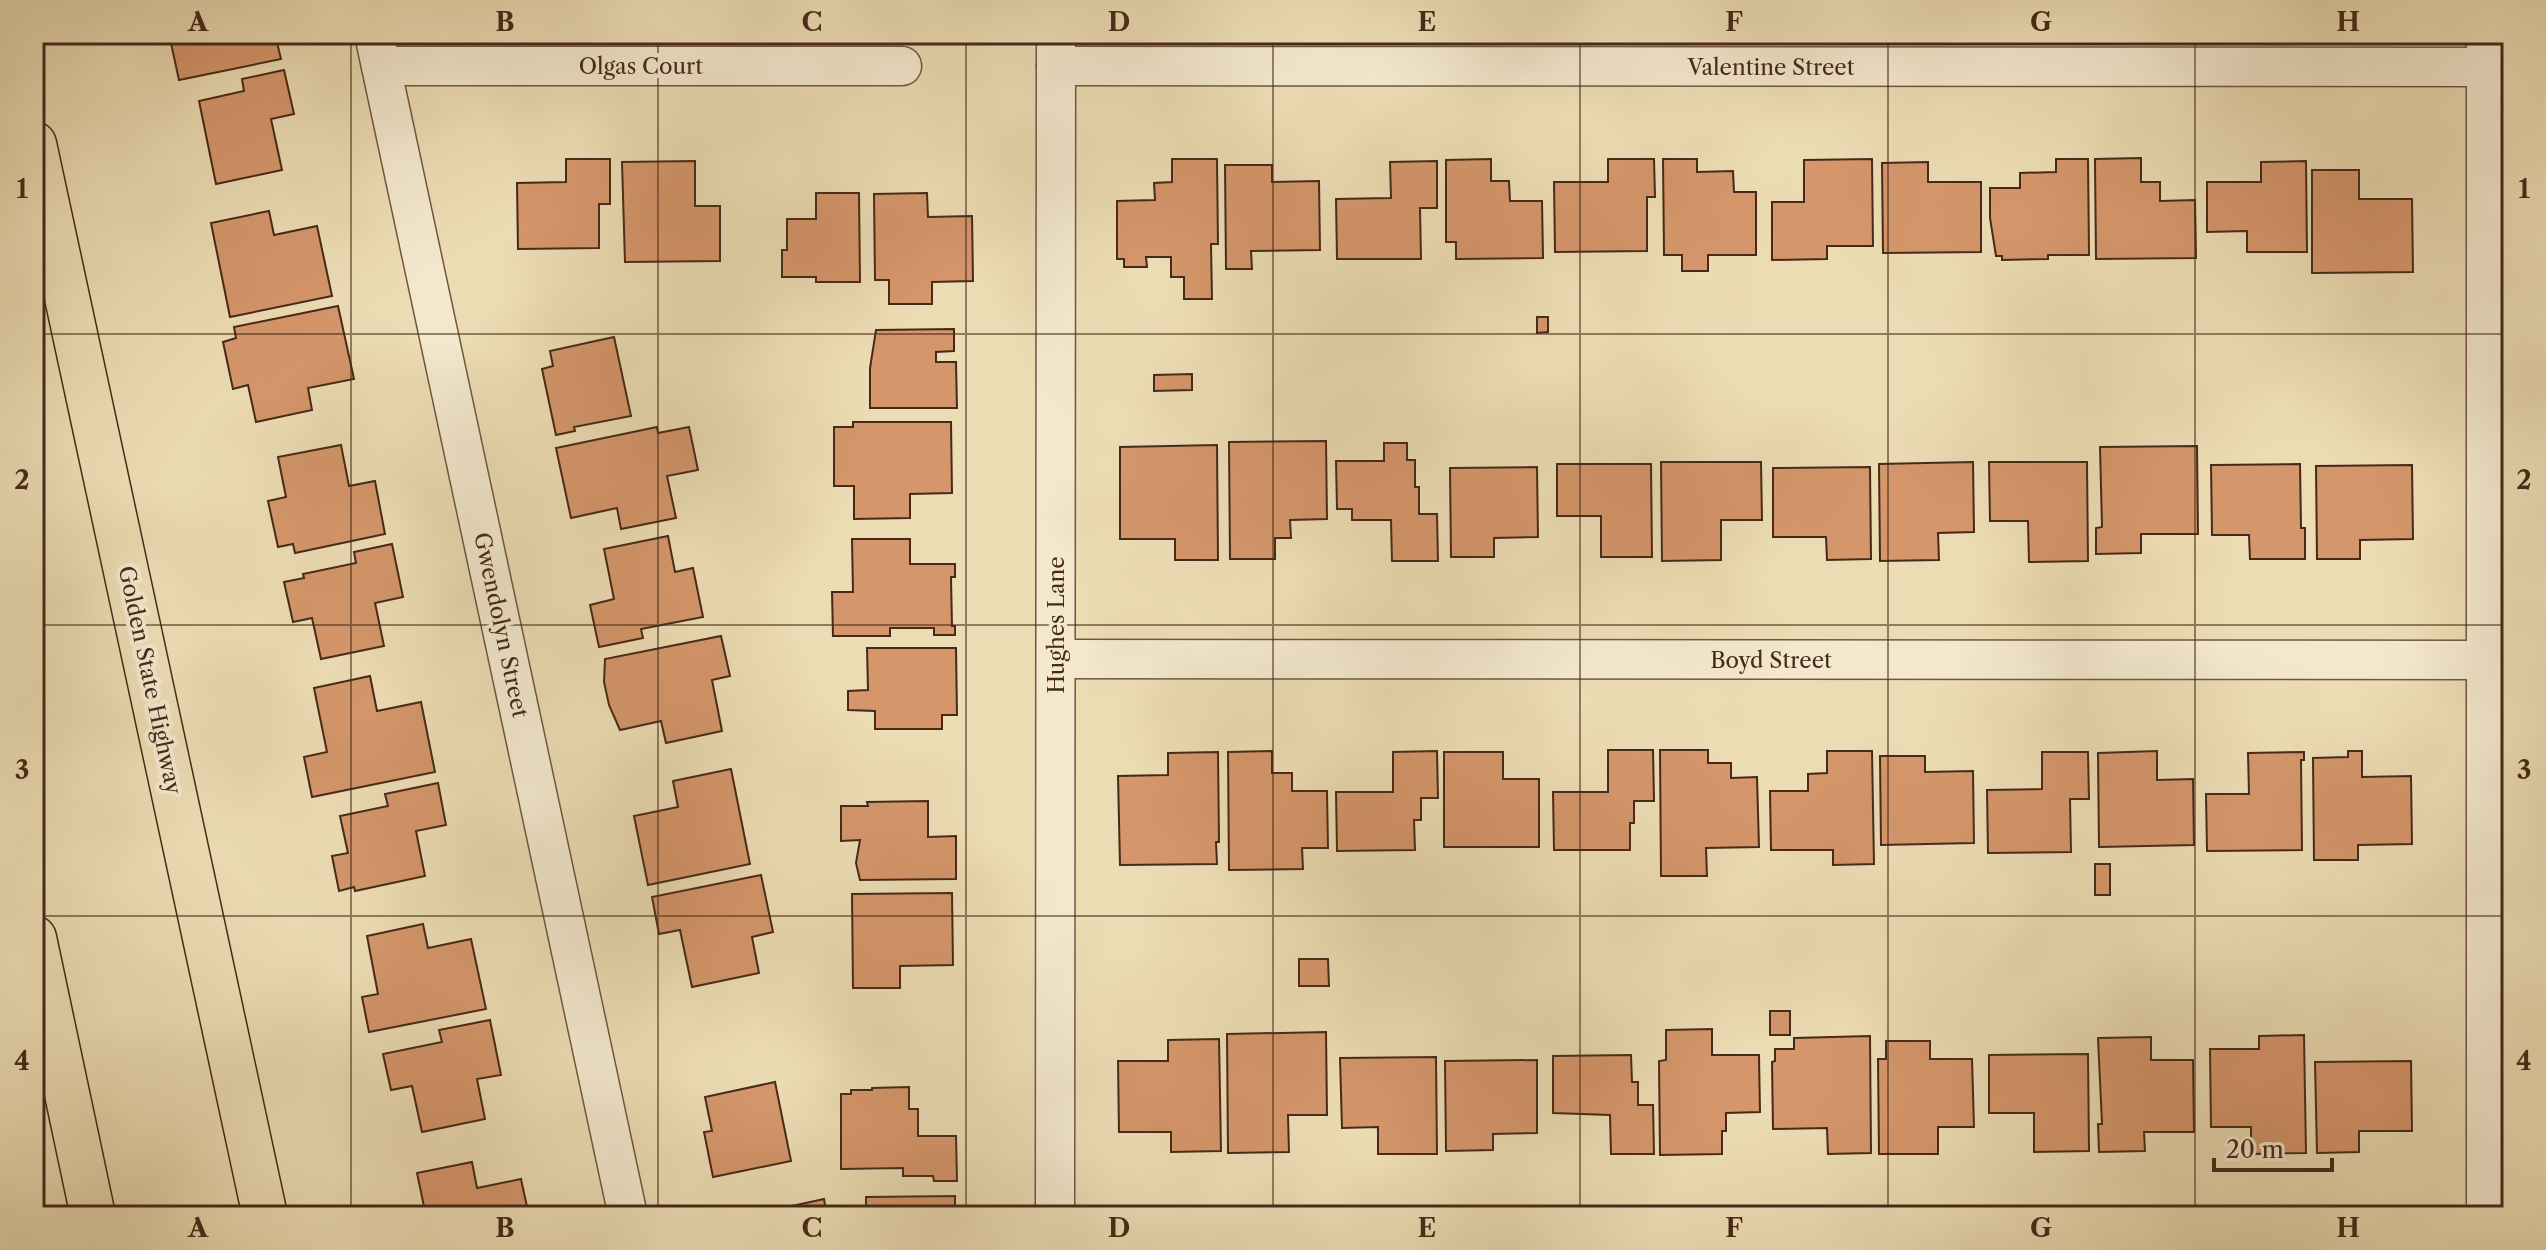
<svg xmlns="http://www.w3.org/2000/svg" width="2546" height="1250" font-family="'Libre Caslon Text',serif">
	<rect width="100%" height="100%" fill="#ecdcb4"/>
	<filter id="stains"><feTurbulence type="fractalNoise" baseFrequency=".0025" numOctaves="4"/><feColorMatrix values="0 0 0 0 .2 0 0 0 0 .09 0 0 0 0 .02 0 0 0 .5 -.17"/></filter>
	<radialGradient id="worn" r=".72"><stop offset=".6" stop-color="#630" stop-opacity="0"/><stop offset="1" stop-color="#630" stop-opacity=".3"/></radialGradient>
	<g fill="#d5966b" stroke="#462919" stroke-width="2">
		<polygon points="169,34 275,34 281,59 179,80"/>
		<polygon points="284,70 294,114 271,119 282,170 216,184 199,101 244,91 242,79"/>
		<polygon points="2141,158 2141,182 2160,182 2160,201 2195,200 2196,258 2096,259 2095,159"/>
		<polygon points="566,159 610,159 610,204 599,204 599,248 518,249 517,183 566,182"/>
		<polygon points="1172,159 1217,159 1218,244 1211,244 1212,299 1184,299 1184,277 1171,277 1171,257 1146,257 1147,267 1124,267 1124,259 1117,259 1117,201 1155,200 1154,183 1172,182"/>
		<polygon points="1491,159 1491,181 1509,181 1510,201 1542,201 1543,258 1456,259 1456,242 1446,242 1446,160"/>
		<polygon points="1608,159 1654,159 1655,197 1647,197 1647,251 1555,252 1554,182 1608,182"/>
		<polygon points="1663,159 1697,159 1697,172 1733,171 1734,192 1756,192 1756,255 1708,255 1708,271 1682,271 1682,255 1664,255"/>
		<polygon points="1872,159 1873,246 1827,246 1827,259 1772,260 1772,202 1804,202 1804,160"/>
		<polygon points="2056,159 2088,159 2089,255 2048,255 2048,259 2002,260 2002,256 1996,256 1990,218 1990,188 2020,188 2020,173 2056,172"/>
		<polygon points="695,161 695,206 720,206 720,261 625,262 622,162"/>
		<polygon points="1437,161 1437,208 1420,208 1421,259 1337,259 1336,199 1391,198 1390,162"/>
		<polygon points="2306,161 2307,252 2247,252 2247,231 2207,232 2207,182 2261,182 2261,162"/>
		<polygon points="1928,162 1928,182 1981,182 1981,252 1883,253 1882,163"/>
		<polygon points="1225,165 1272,165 1272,182 1319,181 1320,250 1251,251 1252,269 1226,269"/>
		<polygon points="2312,170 2359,170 2359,199 2412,199 2413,272 2312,273"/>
		<polygon points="816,193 859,193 860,282 816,282 816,277 782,277 782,250 787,250 787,219 816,219"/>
		<polygon points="927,193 928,217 972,216 973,281 932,282 932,304 889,304 889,280 875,280 874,194"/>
		<polygon points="269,211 274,235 317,226 332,296 230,317 211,223"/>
		<polygon points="338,306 354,379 308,388 312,410 256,422 248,385 233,389 223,342 236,338 234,327"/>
		<polygon points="1537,317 1548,317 1548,332 1537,333"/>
		<polygon points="954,329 954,351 936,352 936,362 956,362 957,408 870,408 870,368 876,330"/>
		<polygon points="614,337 631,416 574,427 575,431 556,435 542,369 553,366 550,351"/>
		<polygon points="1192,374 1192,390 1154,391 1154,375"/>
		<polygon points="853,422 951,422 952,493 910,494 910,518 854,519 854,486 834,486 834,427 853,427"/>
		<polygon points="657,427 658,433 689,427 698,470 667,476 676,518 621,529 617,508 571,518 556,448"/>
		<polygon points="1326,441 1327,519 1290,520 1291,538 1275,538 1275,559 1230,559 1229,442"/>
		<polygon points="1384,443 1407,443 1407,460 1415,460 1415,487 1419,487 1419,514 1437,514 1438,561 1392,561 1391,520 1352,520 1352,509 1337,509 1336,461 1384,461"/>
		<polygon points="341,445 349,486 375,481 385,534 295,553 293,544 278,547 268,501 286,497 278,457"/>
		<polygon points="1217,445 1218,560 1175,560 1175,539 1120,539 1120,447"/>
		<polygon points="2197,446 2198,534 2141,534 2141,553 2096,554 2096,528 2102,527 2100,447"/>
		<polygon points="1661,462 1761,462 1762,520 1721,520 1721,560 1662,561"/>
		<polygon points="1973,462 1974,532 1938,533 1939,560 1880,561 1879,464"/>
		<polygon points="1989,462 2087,462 2088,561 2029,562 2028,521 1990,521"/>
		<polygon points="1557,464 1651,464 1652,557 1601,557 1601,516 1557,516"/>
		<polygon points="2300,464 2301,528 2305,528 2305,559 2250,559 2249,535 2212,535 2211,465"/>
		<polygon points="2412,465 2413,539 2360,540 2360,559 2317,559 2316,466"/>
		<polygon points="1537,467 1538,537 1494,538 1494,557 1451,557 1450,468"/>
		<polygon points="1870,467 1871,559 1827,560 1826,537 1773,537 1773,468"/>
		<polygon points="668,536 675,572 693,568 703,617 641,629 643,638 599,647 590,605 614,599 604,549"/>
		<polygon points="852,539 910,539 910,564 955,564 955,577 951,577 952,626 955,626 955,635 934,635 934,628 890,628 890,636 833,636 832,592 853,592"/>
		<polygon points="392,544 403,597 375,603 384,646 321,659 312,618 293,622 284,582 304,578 303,574 356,563 354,552"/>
		<polygon points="721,636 730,676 712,680 722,731 666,743 661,721 620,730 609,705 604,682 605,659"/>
		<polygon points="867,648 956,648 957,715 942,715 942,729 875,729 875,711 848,710 848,691 868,690"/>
		<polygon points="370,676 377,711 421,702 435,772 312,797 304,757 327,752 314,688"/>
		<polygon points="1608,750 1653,750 1654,801 1634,801 1634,823 1630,823 1630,850 1554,850 1553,792 1608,792"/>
		<polygon points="1660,750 1708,750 1708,763 1731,763 1731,778 1757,777 1759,847 1706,848 1707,876 1661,876"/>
		<polygon points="1272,751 1272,773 1292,773 1292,791 1327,791 1328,848 1302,848 1303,869 1229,870 1228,752"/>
		<polygon points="1437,751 1438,798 1421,798 1421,820 1414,820 1415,850 1337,851 1336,792 1393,792 1393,752"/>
		<polygon points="1827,751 1872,751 1874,864 1833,865 1833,850 1771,850 1770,791 1808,791 1808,774 1827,773"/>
		<polygon points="2157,751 2157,780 2193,779 2194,845 2099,847 2098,753"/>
		<polygon points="2348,751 2362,751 2362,777 2411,776 2412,844 2358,845 2358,860 2314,860 2313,758 2348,757"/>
		<polygon points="1218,752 1219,842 1216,842 1217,864 1120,865 1118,776 1168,775 1168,753"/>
		<polygon points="1444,752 1503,752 1503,779 1539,779 1539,847 1444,847"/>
		<polygon points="2042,752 2088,752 2089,799 2070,799 2071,852 1988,853 1987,790 2042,789"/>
		<polygon points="2304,752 2304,760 2301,760 2302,850 2207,851 2206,794 2249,794 2248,753"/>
		<polygon points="1880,756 1925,756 1925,772 1973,771 1974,843 1881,845"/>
		<polygon points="731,769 750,864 648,885 634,816 678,807 673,781"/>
		<polygon points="438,783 446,825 416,831 425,876 355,891 354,887 339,891 332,856 348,853 340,816 388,806 385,794"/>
		<polygon points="928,801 928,837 956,836 956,879 860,880 856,863 860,840 841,841 841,806 868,806 867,802"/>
		<rect x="2095" y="864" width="15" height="31"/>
		<polygon points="761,875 773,932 752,937 759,973 692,987 680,930 659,934 652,897"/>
		<polygon points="952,893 953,965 900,966 900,988 853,988 852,894"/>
		<polygon points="423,924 428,948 471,939 486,1009 369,1032 362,997 378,994 367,936"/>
		<polygon points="1299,959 1328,959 1329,986 1299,986"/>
		<rect x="1770" y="1011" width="20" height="24"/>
		<polygon points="490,1020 501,1075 477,1079 485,1119 422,1132 412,1086 391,1090 383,1054 442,1042 439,1030"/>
		<polygon points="1712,1029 1712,1055 1759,1055 1760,1112 1726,1113 1726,1131 1722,1131 1722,1154 1660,1155 1659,1061 1666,1060 1666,1030"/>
		<polygon points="1326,1032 1327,1115 1288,1115 1289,1152 1228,1153 1227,1034"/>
		<polygon points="2304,1035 2306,1153 2251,1154 2251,1127 2211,1127 2210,1049 2259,1049 2259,1036"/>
		<polygon points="1870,1036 1871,1153 1828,1154 1827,1128 1773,1129 1772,1062 1775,1061 1775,1049 1794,1049 1794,1038"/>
		<polygon points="2151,1037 2151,1060 2193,1060 2194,1132 2144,1132 2145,1151 2099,1152 2098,1124 2102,1124 2098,1038"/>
		<polygon points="1219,1039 1221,1151 1171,1152 1171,1132 1119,1132 1118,1061 1168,1061 1168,1040"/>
		<polygon points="1886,1041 1930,1041 1930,1059 1972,1059 1974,1127 1938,1127 1938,1154 1879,1154 1878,1059 1886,1059"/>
		<polygon points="2088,1054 2089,1151 2034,1152 2034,1113 1989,1113 1989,1055"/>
		<polygon points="1631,1055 1632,1082 1638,1082 1638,1105 1653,1105 1654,1154 1611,1154 1610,1115 1553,1113 1553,1056"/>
		<polygon points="1436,1057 1437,1154 1378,1154 1378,1127 1342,1128 1340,1058"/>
		<polygon points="1537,1060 1537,1133 1493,1134 1493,1150 1446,1151 1445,1061"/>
		<polygon points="2411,1061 2412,1131 2359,1131 2359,1152 2317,1153 2315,1062"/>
		<polygon points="775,1082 791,1161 713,1177 704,1132 712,1131 705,1097"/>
		<polygon points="909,1087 909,1109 918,1109 918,1136 956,1136 957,1181 934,1181 933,1176 903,1176 903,1168 841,1169 841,1094 851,1094 851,1090 872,1090 872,1088"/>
		<polygon points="472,1162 477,1188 521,1179 529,1216 426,1216 417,1173"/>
		<polygon points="955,1196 955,1216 866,1216 866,1197"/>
		<polygon points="824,1199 827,1216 764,1216 764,1212"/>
	</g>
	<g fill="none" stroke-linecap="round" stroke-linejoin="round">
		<g stroke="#705640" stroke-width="41">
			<g id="minor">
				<polyline points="374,34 628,1216"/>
				<polyline points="2486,34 2486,1216"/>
				<polyline points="381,66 902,66"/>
				<polyline points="1056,66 2486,67"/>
				<polyline points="1056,659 2486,660"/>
				<polyline points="1055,1216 1056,34"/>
			</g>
		</g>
		<g stroke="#462919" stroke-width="47">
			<g id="motorway">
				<polyline points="34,144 265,1216"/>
				<polyline points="34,938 93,1216"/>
			</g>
		</g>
		<use href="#minor" stroke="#f3e8ce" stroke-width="38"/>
		<use href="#motorway" stroke="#ecdcb4" stroke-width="44"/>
	</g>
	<path fill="none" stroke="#462919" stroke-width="2" stroke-opacity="0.55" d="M351,34v1182M658,34v1182M966,34v1182M1273,34v1182M1580,34v1182M1888,34v1182M2195,34v1182M34,334h2478M34,625h2478M34,916h2478"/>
	<g text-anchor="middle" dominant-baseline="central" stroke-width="8" stroke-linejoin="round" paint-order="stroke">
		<g font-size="22" fill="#462919" stroke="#f3e8ce">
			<text x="641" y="66">Olgas Court</text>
			<text x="1771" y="67">Valentine Street</text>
			<text transform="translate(501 625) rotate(78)">Gwendolyn Street</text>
			<text transform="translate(1056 625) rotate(-90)">Hughes Lane</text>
			<text x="1771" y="660">Boyd Street</text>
			<text transform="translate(150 680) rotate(78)">Golden State Highway</text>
		</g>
	</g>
	<rect width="2546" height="1250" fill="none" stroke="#ecdcb4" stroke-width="88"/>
	<path d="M2214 1158v12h118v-12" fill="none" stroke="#462919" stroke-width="4"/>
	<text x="2226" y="1158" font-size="24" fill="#462919" stroke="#f3e8ce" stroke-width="6" paint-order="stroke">20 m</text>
	<rect x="44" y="44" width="2458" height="1162" fill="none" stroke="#462919" stroke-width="3"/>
	<g font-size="26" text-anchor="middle" font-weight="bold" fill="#462919">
		<text x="198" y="31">A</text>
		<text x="505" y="31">B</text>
		<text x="812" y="31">C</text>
		<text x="1119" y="31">D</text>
		<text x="1427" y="31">E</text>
		<text x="1734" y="31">F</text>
		<text x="2041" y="31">G</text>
		<text x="2348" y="31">H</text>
		<text x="22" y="198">1</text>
		<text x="2524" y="198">1</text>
		<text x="22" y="489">2</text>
		<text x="2524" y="489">2</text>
		<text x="22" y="779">3</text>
		<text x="2524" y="779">3</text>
		<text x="22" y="1070">4</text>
		<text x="2524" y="1070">4</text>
		<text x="198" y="1237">A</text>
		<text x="505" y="1237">B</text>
		<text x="812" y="1237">C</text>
		<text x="1119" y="1237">D</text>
		<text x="1427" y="1237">E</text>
		<text x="1734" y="1237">F</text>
		<text x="2041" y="1237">G</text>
		<text x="2348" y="1237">H</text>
	</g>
	<rect width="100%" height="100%" filter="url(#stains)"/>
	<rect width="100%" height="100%" fill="url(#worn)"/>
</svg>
